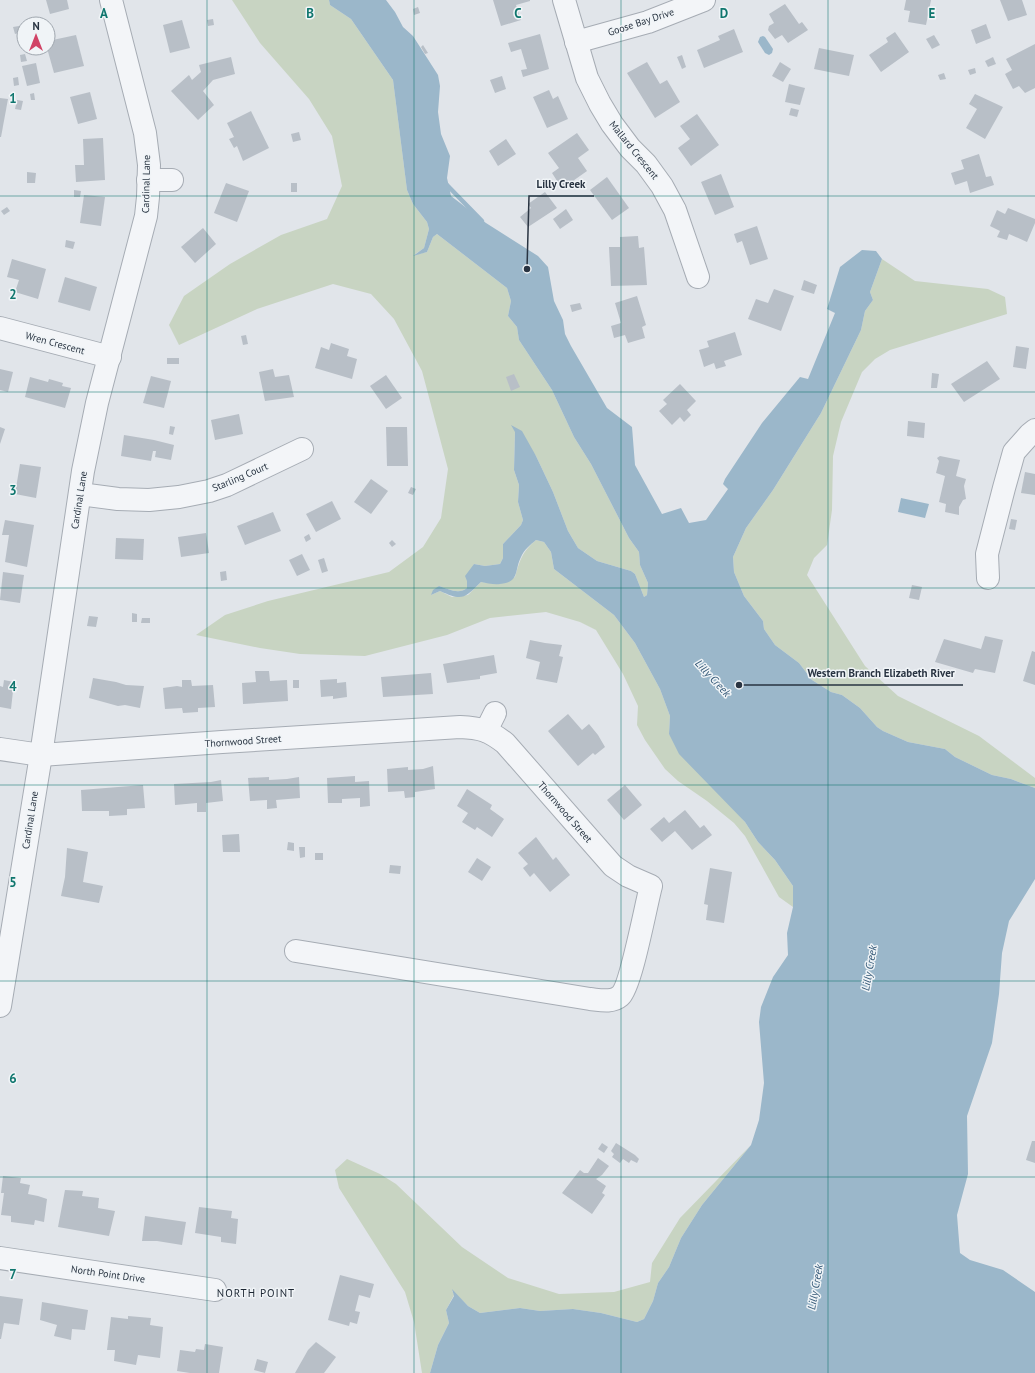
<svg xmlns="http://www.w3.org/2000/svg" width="1035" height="1373" font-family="'PT Sans',sans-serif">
	<rect width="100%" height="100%" fill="#e1e5ea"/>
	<g fill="#c8d4c2">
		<path d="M232,0h97l1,5 21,14 42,61 14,110 6,14 14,18 2,7 -5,19 -10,7 13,-3 6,-15 4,-3 70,54 4,13 -3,15 9,11 2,13 33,50 22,47 17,27 38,74 10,14 1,13 8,18 -1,12 -3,2 -9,-23 -4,-3 -34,-10 -19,-13 -10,-17 -15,-39 -17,-36 -24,-30 3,5 -1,39 5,15 -1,17 5,18 -2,5 -18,19v14l-3,6 -15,2 -11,-2 -7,17v7c-8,7 -19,1 -28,-2l-8,9 9,-4 12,6 16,-2 13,-13 18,2 16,-7c5,-17 7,-25 21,-37l8,2 7,10 3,17 60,46 21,28 25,46 10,27 -1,18 76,88 13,20 17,18 18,26v21l-14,-10 -34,-61 -11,-13 -27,-22 -29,-20 -13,-12 -20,-29 -8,-15 1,-19 -15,-32 -27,-44 -16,-8 -34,-10 -56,6 -43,17 -82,21 -65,-2 -40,-6 -64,-13 29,-20 43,-14 121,-29 34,-25 18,-29 7,-49 -26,-98 -28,-52 -23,-25 -38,-10 -76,25 -78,36 -10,-20 15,-29 46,-32 51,-29 46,-16 15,-33 -10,-50 -23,-37 -49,-56z"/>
		<polygon points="882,259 915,281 988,289 1005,297 1007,314 890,350 875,359 862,372 841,422 833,456 832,510 827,545 814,558 807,575 865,666 898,696 979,736 1035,778 1035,788 1011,779 992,775 955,757 945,749 908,742 883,731 877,727 860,708 842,695 831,692 812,680 799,663 775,645 764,629 763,621 744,596 734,572 733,557 746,528 773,490 821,413 861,330 865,311 873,300 870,292"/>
		<polygon points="751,1145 702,1205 681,1238 669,1267 658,1283 653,1301 644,1319 637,1322 601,1313 573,1309 540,1311 520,1308 480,1313 468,1306 452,1290 454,1295 446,1310 449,1323 438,1345 430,1373 422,1373 414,1322 405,1292 339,1188 335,1170 347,1159 380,1174 396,1184 462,1247 508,1278 559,1294 614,1292 650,1282 652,1263 680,1218"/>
	</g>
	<g fill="#9bb7ca">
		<path d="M329,0h57l9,12 8,15 10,9 25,39 2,11 -2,26 3,22 9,22 -3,22 4,18 35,27 52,33 10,11 6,34 9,19 2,14 6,12 36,62 25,19 3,38 27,49 19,-6 8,15 17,-3 22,-31 -5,-5 2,-5 37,-56 38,-46 8,2 27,-66 -8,-4 13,-42 22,-17 14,1 6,8 -12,33 3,8 -8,11 -4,19 -40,83 -48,77 -27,38 -13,29 1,15 10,24 19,25 1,8 11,16 24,18 13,17 19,12 11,3 18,13 17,19 6,4 25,11 37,7 10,8 37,18 19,4 24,9v91l-26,42 -7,32 -3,41 -7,49 -25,73 1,58 -11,41 3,38 10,7 33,10 32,22v81h-605l8,-28 11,-22 -3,-13 8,-14 -2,-7 16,17 12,7 40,-5 20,3 33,-2 28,4 36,9 7,-3 9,-18 5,-18 11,-16 12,-29 21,-33 49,-60 8,-25 5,-37 -5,-61 2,-15 12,-30 15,-22 -1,-22 6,-26v-21l-18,-26 -17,-18 -13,-20 -66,-68 -10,-20 1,-18 -10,-27 -25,-46 -21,-28 -60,-46 -3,-17 -7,-10 -8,-2c-6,5 -12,10 -15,17 -7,14 -1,25 -21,27 -6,1 -13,-1 -19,-2 -17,17 -19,19 -41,9l-9,4 2,-5 6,-4c9,3 20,9 28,2v-7l-2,-5 9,-12 11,2 15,-2 3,-6v-14l18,-19 2,-5 -5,-18 1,-17 -5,-15 1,-38 -4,-7 11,6 14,25 17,36 15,39 10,17 19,13 34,10 4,3 9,23 3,-2 1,-12 -8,-18 -1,-13 -10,-14 -38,-74 -17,-27 -22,-47 -33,-50 -2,-13 -9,-11 3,-15 -4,-13 -70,-54 -4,3 -6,15 -14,4 11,-8 5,-19 -2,-7 -14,-18 -6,-14 -14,-110 -42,-61 -21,-14z"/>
		<polygon points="763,36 765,37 773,49 772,53 769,55 765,53 758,42 760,37"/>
		<polygon points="901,498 929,504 925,518 898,512"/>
	</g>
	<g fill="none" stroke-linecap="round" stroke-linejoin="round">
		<polyline stroke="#9bb7ca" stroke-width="4.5" points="445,183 482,221"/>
	</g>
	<g fill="#b8bfc7">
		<polygon points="46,0 67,0 69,9 50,14"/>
		<polygon points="493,0 530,0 530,1 516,5 521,20 501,26"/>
		<polygon points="906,0 931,0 926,25 908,22 910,11 904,10"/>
		<polygon points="1000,0 1022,0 1027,15 1008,21"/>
		<polygon points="785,4 799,24 802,22 808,30 788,43 782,35 775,39 768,30 769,26 774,23 769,14"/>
		<polygon points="418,7 420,13 414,15 413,9"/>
		<polygon points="213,19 214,25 208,26 207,20"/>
		<polygon points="182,20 190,48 170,53 163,25"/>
		<polygon points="986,24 991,38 976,44 971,30"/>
		<polygon points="19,26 21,32 15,34 13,27"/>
		<polygon points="734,29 743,52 704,68 697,50 720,40 718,36"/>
		<polygon points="895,32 909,52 881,72 869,55 888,42 886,38"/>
		<polygon points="540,34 549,69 523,77 521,70 527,69 521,49 511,52 508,43"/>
		<polygon points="76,35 84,66 54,73 47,48 48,41"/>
		<polygon points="934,35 940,45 932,49 926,39"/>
		<polygon points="1035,44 1035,88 1025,93 1019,86 1013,89 1005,74 1012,70 1006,59"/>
		<polygon points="423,45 428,53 425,54 421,47"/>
		<polygon points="819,48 854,55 849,76 814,69"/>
		<polygon points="25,54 27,61 21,62 20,55"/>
		<polygon points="682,55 686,67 682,69 677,57"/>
		<polygon points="231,57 235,74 213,80 203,91 214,105 198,120 171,91 189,75 192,80 201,72 199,65"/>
		<polygon points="993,57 996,64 988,67 985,61"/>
		<polygon points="647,62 660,84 667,80 680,102 655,118 627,73"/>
		<polygon points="780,62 791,69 783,82 772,76"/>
		<polygon points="36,63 40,83 27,86 22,66"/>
		<polygon points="975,68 976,73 970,75 968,70"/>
		<polygon points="944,73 946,79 940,80 938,75"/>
		<polygon points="502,76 506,89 495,93 490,80"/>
		<polygon points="18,77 19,85 14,86 13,78"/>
		<polygon points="789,84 805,88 800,105 785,102"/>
		<polygon points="549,90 553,99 558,96 568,119 547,128 533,97"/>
		<polygon points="90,92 97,119 78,124 70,97"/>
		<polygon points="34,93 35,100 31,100 30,94"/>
		<polygon points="975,94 1003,107 985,139 966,128 977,109 969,104"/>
		<polygon points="0,98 8,99 1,137 0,137"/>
		<polygon points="17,100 23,101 21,110 15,109"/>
		<polygon points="791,108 799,110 797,117 789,115"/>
		<polygon points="251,111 269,148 243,161 237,146 234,148 229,139 234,137 227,123"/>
		<polygon points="697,114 719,145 691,166 678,148 690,139 680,126"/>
		<polygon points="299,132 301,140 293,142 291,134"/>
		<polygon points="577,133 589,150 578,158 587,171 570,183 561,187 552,173 559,168 548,153"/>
		<polygon points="103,138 105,180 76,182 75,165 84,165 83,139"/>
		<polygon points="506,139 516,154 498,166 489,151"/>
		<polygon points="979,154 986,177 991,176 994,185 970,193 967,181 955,185 951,173 964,169 961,160"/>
		<polygon points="27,172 36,173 35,183 27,183"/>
		<polygon points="721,174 734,207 715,215 701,182"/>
		<polygon points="607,177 629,208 612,220 590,190"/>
		<polygon points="226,183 249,191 237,222 214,213"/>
		<rect x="291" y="183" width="6" height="9"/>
		<polygon points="74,190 81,191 80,197 74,197"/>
		<polygon points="545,192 557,208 528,227 520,217 531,208 528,204"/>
		<polygon points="84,195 105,197 101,226 80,223"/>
		<polygon points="7,207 10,211 4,215 1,211"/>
		<polygon points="1008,208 1035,219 1035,223 1027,242 1009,234 1007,240 997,237 1000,231 990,226 997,210 1005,214"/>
		<polygon points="566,209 573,220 560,229 553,219"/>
		<polygon points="757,226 768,259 750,265 742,241 737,243 734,234"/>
		<polygon points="203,228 216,244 195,263 181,247"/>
		<polygon points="638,236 639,248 644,247 647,285 611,286 609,247 620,247 620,237"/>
		<polygon points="66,240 75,242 73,249 65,247"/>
		<polygon points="12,259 46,269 38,299 15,292 19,280 7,277"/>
		<polygon points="65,277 97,287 90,311 58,302"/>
		<polygon points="804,280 817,285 814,294 801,290"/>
		<polygon points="774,289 794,296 781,331 748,319 756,299 768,303"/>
		<polygon points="637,296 646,325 642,327 645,338 628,343 625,335 614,338 611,326 621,323 615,303"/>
		<polygon points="580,303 582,309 572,312 570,305"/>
		<polygon points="735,332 742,355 724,361 726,366 716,369 714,363 704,367 699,350 709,347 707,341"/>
		<polygon points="246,335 248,344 243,345 241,336"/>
		<polygon points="331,343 349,349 347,356 357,359 352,379 315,368 321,347 329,350"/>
		<polygon points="1016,346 1029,348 1026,369 1013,367"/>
		<rect x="167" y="358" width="12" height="6"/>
		<polygon points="987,361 1000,379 964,402 951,384"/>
		<polygon points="0,369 13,372 8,392 0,390"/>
		<polygon points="273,369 275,377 289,375 294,397 265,401 259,372"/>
		<polygon points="932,373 939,374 937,388 931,388"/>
		<polygon points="514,374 520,387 511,391 506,377"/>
		<polygon points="386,375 402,398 386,409 370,386"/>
		<polygon points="151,376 171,381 164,408 143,403"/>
		<polygon points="30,377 48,382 49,379 63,383 62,386 71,388 65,408 25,397"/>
		<polygon points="680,384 696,401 687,410 691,415 684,422 680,417 672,425 659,411 667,404 663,400"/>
		<polygon points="239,414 243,434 215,440 211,420"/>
		<polygon points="908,421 925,423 924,438 907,436"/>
		<polygon points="170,426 175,427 173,435 169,434"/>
		<polygon points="0,427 5,429 0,444"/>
		<polygon points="386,427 407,427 408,466 387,466"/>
		<polygon points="124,435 154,440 174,445 171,460 155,457 156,451 153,451 151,461 121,456"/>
		<polygon points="940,456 960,460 956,476 966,479 964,486 966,499 963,500 959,507 959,515 945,512 946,504 939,502 945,476 936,473 939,461 937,458"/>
		<polygon points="20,464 41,467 36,498 15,494"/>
		<polygon points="1025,472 1035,474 1035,495 1021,493"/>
		<polygon points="371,479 388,491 371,514 354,502"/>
		<polygon points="411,487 416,489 413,495 408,493"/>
		<polygon points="332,501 341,519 316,532 306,514"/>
		<polygon points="273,512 281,531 245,545 237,526"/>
		<polygon points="1011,519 1017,520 1015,530 1009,529"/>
		<polygon points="5,520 34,525 27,567 5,562 9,535 2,535"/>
		<polygon points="206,533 209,553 181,557 178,537"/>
		<polygon points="309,534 311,539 306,542 304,537"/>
		<polygon points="116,538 144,539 143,560 115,559"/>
		<polygon points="392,540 396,544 392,547 389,543"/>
		<polygon points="302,554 310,570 297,576 289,560"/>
		<polygon points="324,558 328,571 322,573 318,560"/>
		<polygon points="226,571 227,580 221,581 220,572"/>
		<polygon points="3,572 24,575 20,603 0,600"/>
		<polygon points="912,585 922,587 919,600 909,598"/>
		<polygon points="132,613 137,614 137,622 132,622"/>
		<polygon points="89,616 98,617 96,627 87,626"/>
		<polygon points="142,618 150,618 150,623 141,623"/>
		<polygon points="985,636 1003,640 995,673 975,669 973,673 935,662 944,639 981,649"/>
		<polygon points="530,640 545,643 562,645 559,656 563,657 557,683 536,679 540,662 526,658"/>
		<polygon points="1032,651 1035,652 1035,685 1023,681"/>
		<polygon points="494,655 497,673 480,676 480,679 447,683 443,664"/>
		<polygon points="255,671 269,671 270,681 287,680 288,701 243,704 242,683 256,682"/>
		<polygon points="431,673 433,694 383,697 381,677"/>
		<polygon points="93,678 116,682 126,685 144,686 140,708 125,705 118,706 89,698"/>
		<polygon points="337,679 337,683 346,682 347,697 333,699 333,696 321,697 320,680"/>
		<polygon points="4,680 14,682 11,709 0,707 0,686 3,687"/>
		<polygon points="182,680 191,680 192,686 213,685 215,707 198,708 198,712 183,713 182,708 165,709 163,688 177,686 182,687"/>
		<rect x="293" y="680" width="6" height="8"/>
		<polygon points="568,714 582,730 589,724 598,735 605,747 595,755 593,753 578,766 548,731"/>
		<polygon points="433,766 435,789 415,792 415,797 405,798 404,791 388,792 387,769 408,767 408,770 423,769"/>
		<polygon points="355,776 355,782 369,781 370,806 360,807 360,798 342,799 342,803 328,803 327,778"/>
		<polygon points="269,777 269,780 287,779 299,777 300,798 276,800 277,808 267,809 267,800 250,801 248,778"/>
		<polygon points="221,780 223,801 206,803 206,812 197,812 197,803 175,805 174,784 211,782"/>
		<polygon points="143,785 145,808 127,809 127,815 109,816 109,811 82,811 81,790"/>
		<polygon points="625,785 642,805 624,820 607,800"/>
		<polygon points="467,789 492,805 490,809 504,819 492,837 477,827 475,830 462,822 468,813 457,806"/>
		<polygon points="685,810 700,828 704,825 712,835 692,850 675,831 662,842 650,829 664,817 669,823"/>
		<polygon points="239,834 240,852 223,852 222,835"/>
		<polygon points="536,837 553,860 556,857 570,875 550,892 534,873 530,877 523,868 528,864 518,853"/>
		<polygon points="288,842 294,843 294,851 287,850"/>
		<polygon points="299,847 305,847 305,857 300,858"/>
		<polygon points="67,848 88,852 83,882 103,886 99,903 61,896 65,877"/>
		<rect x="315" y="853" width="8" height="7"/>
		<polygon points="477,858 491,867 482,881 468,872"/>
		<polygon points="390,865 401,866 400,874 389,873"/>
		<polygon points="710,868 732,872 724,923 706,920 708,905 704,904"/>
		<polygon points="1032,1141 1035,1141 1035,1163 1026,1160"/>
		<polygon points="602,1143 608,1147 604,1153 598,1149"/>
		<polygon points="616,1143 635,1155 639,1159 637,1163 631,1160 629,1163 623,1159 620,1163 612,1157 614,1154 611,1151"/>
		<polygon points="598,1158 609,1166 602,1175 596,1179 606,1186 602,1193 605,1195 592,1214 562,1193 580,1170 584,1173 588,1173"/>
		<polygon points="3,1176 21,1178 20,1183 30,1185 28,1194 38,1196 47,1199 44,1222 35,1220 34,1225 11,1222 11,1216 1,1215 4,1193 1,1193"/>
		<polygon points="65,1190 83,1191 82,1196 99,1198 98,1208 115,1211 109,1236 58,1227"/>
		<polygon points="199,1207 232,1211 231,1218 238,1219 236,1244 221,1242 221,1237 195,1233"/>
		<polygon points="145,1216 186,1222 182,1245 157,1241 142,1241"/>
		<polygon points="340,1275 374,1284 370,1298 359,1295 355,1311 360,1312 357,1324 350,1322 349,1326 328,1320"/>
		<polygon points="0,1296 23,1299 19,1325 4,1323 1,1339 0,1339"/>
		<polygon points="42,1302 88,1310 85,1330 72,1329 71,1340 54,1336 57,1325 40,1320"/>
		<polygon points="128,1316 151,1318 150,1325 163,1327 160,1358 138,1355 136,1365 114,1361 115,1350 107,1350 111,1317 128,1319"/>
		<polygon points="316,1342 336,1357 324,1373 295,1373 308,1350"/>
		<polygon points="205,1344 223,1347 219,1373 190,1373 177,1371 180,1350 195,1352 196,1349 204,1350"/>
		<polygon points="257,1359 268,1362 265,1373 254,1370"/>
	</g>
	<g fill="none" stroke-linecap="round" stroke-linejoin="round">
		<g stroke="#a6acb4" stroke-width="24">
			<g id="minor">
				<polyline points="564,0 587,78 600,104 612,124 630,148 646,164 662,186 675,210 698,277"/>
				<polyline points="576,42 648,22 704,0"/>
				<polyline points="148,180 172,180"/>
				<polyline points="0,328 110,357"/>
				<polyline points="80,494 118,499 149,500 179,497 209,491 227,485 302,449"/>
				<polyline points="988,578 987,554 1004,488 1014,452 1030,434 1035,430"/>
				<polyline points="486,731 495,713"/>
				<path d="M0,749l41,6 181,-13 238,-15c21,1 28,3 45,16l108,123 15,10 23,10c-5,18 -20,101 -31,110 -8,7 -20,4 -30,3l-294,-48"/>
				<polyline points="0,1006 41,755 83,471 97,403 146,216 148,197 149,165 145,133 111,0"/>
				<polyline points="0,1258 215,1290"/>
			</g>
		</g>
		<use href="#minor" stroke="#f3f5f8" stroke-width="22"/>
	</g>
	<path fill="none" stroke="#0f766e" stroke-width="1" stroke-opacity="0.55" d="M207,0v1373M414,0v1373M621,0v1373M828,0v1373M0,196h1035M0,392h1035M0,588h1035M0,785h1035M0,981h1035M0,1177h1035"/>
	<g text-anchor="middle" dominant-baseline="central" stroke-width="3" stroke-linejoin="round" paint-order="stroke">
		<g font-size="10" fill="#293442" stroke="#f0f4f7">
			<text transform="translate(641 22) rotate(-18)">Goose Bay Drive</text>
			<text transform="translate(634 150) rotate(51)">Mallard Crescent</text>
			<text transform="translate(146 184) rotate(-89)">Cardinal Lane</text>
			<text transform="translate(55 343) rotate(15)">Wren Crescent</text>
			<text transform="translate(240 477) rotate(-23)">Starling Court</text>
			<text transform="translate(79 500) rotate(-81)">Cardinal Lane</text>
			<text transform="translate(243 741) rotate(-4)">Thornwood Street</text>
			<text transform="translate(565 812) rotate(49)">Thornwood Street</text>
			<text transform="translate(30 820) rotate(-81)">Cardinal Lane</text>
			<text transform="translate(108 1274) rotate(8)">North Point Drive</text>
		</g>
		<g font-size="11" font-style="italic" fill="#325776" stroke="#f0f4f7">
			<text transform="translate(713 678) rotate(47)">Lilly Creek</text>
			<text transform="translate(869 968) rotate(-80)">Lilly Creek</text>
			<text transform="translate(815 1287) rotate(-80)">Lilly Creek</text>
		</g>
		<g font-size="11" letter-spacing="1" fill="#1b2532" stroke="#f0f4f7">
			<text x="256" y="1293">NORTH POINT</text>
		</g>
	</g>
	<g font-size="13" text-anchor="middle" font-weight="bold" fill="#0f766e" stroke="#f0f4f7" stroke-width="3" stroke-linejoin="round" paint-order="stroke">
		<text x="104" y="18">A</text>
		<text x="310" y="18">B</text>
		<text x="518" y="18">C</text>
		<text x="724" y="18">D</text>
		<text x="932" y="18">E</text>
		<text x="13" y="103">1</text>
		<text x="13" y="299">2</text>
		<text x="13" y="495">3</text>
		<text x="13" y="691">4</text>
		<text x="13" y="887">5</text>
		<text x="13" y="1083">6</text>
		<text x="13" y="1279">7</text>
	</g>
	<path fill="none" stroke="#293442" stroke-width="1.5" d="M527 269L529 196H594M739 685L799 685H963"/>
	<g fill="#293442" stroke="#f0f4f7" stroke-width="1.5">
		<circle cx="527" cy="269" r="4"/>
		<circle cx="739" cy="685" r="4"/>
	</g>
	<g font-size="11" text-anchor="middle" font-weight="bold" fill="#293442" stroke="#f0f4f7" stroke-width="3" stroke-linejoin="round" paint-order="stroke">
		<text x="561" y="188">Lilly Creek</text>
		<text x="881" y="677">Western Branch Elizabeth River</text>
	</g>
	<g transform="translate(36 36)"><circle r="19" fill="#f0f4f7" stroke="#a0a7af"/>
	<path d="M0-3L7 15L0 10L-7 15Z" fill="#d14366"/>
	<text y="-6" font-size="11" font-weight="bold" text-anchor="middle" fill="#293442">N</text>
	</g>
</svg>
